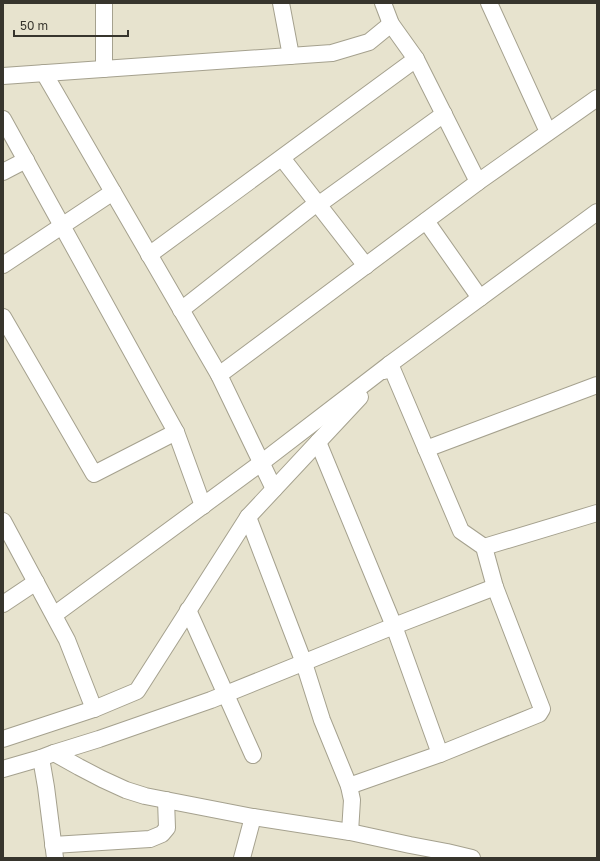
<svg xmlns="http://www.w3.org/2000/svg" width="600" height="861" font-family="'Golos Text',sans-serif">
	<rect width="100%" height="100%" fill="#e7e3ce"/>
	<g fill="none" stroke-linecap="round" stroke-linejoin="round">
		<g stroke="#a5a18e" stroke-width="18">
			<g id="street">
				<polyline points="281,3 291,56"/>
				<polyline points="383,3 391,24 416,59 478,182"/>
				<polyline points="489,3 548,132"/>
				<polyline points="104,69 104,3"/>
				<polyline points="44,73 219,375 274,489"/>
				<polyline points="3,76 332,53 369,42 391,24"/>
				<polyline points="3,119 176,432 203,506"/>
				<polyline points="282,158 366,266"/>
				<polyline points="3,172 26,160"/>
				<polyline points="318,205 444,114"/>
				<polyline points="426,221 480,298"/>
				<polyline points="149,255 416,59"/>
				<polyline points="3,265 113,192"/>
				<polyline points="181,310 317,203"/>
				<polyline points="3,317 94,474 176,432"/>
				<polyline points="384,371 390,364 597,212"/>
				<polyline points="219,375 478,182 597,98"/>
				<polyline points="318,442 394,626 440,754"/>
				<polyline points="426,449 597,385"/>
				<polyline points="248,517 304,663 322,720 349,786 352,800 350,832"/>
				<polyline points="3,521 67,640 94,709"/>
				<polyline points="484,547 597,513"/>
				<polyline points="3,604 36,582"/>
				<polyline points="188,610 253,755"/>
				<polyline points="54,615 261,463 390,364 461,531 484,547 495,587 542,709 539,714 440,754 349,786"/>
				<polyline points="3,739 94,709 137,691 248,517 360,397"/>
				<polyline points="54,753 79,767 102,779 126,790 145,796 253,817 350,832 410,845 447,852 472,858"/>
				<polyline points="41,758 46,787 55,858"/>
				<polyline points="3,769 41,758 54,753 99,739 211,700 394,626 495,587"/>
				<polyline points="53,845 150,839 162,834 167,828 166,800"/>
				<polyline points="242,858 253,817"/>
			</g>
		</g>
		<use href="#street" stroke="#fff" stroke-width="16"/>
	</g>
	<rect width="600" height="861" fill="none" stroke="#37352d" stroke-width="8"/>
	<path d="M14 30v6h114v-6" fill="none" stroke="#37352d" stroke-width="2"/>
	<text x="20" y="30" font-size="12" fill="#37352d" stroke="#e7e3ce" stroke-width="3" paint-order="stroke">50 m</text>
</svg>
